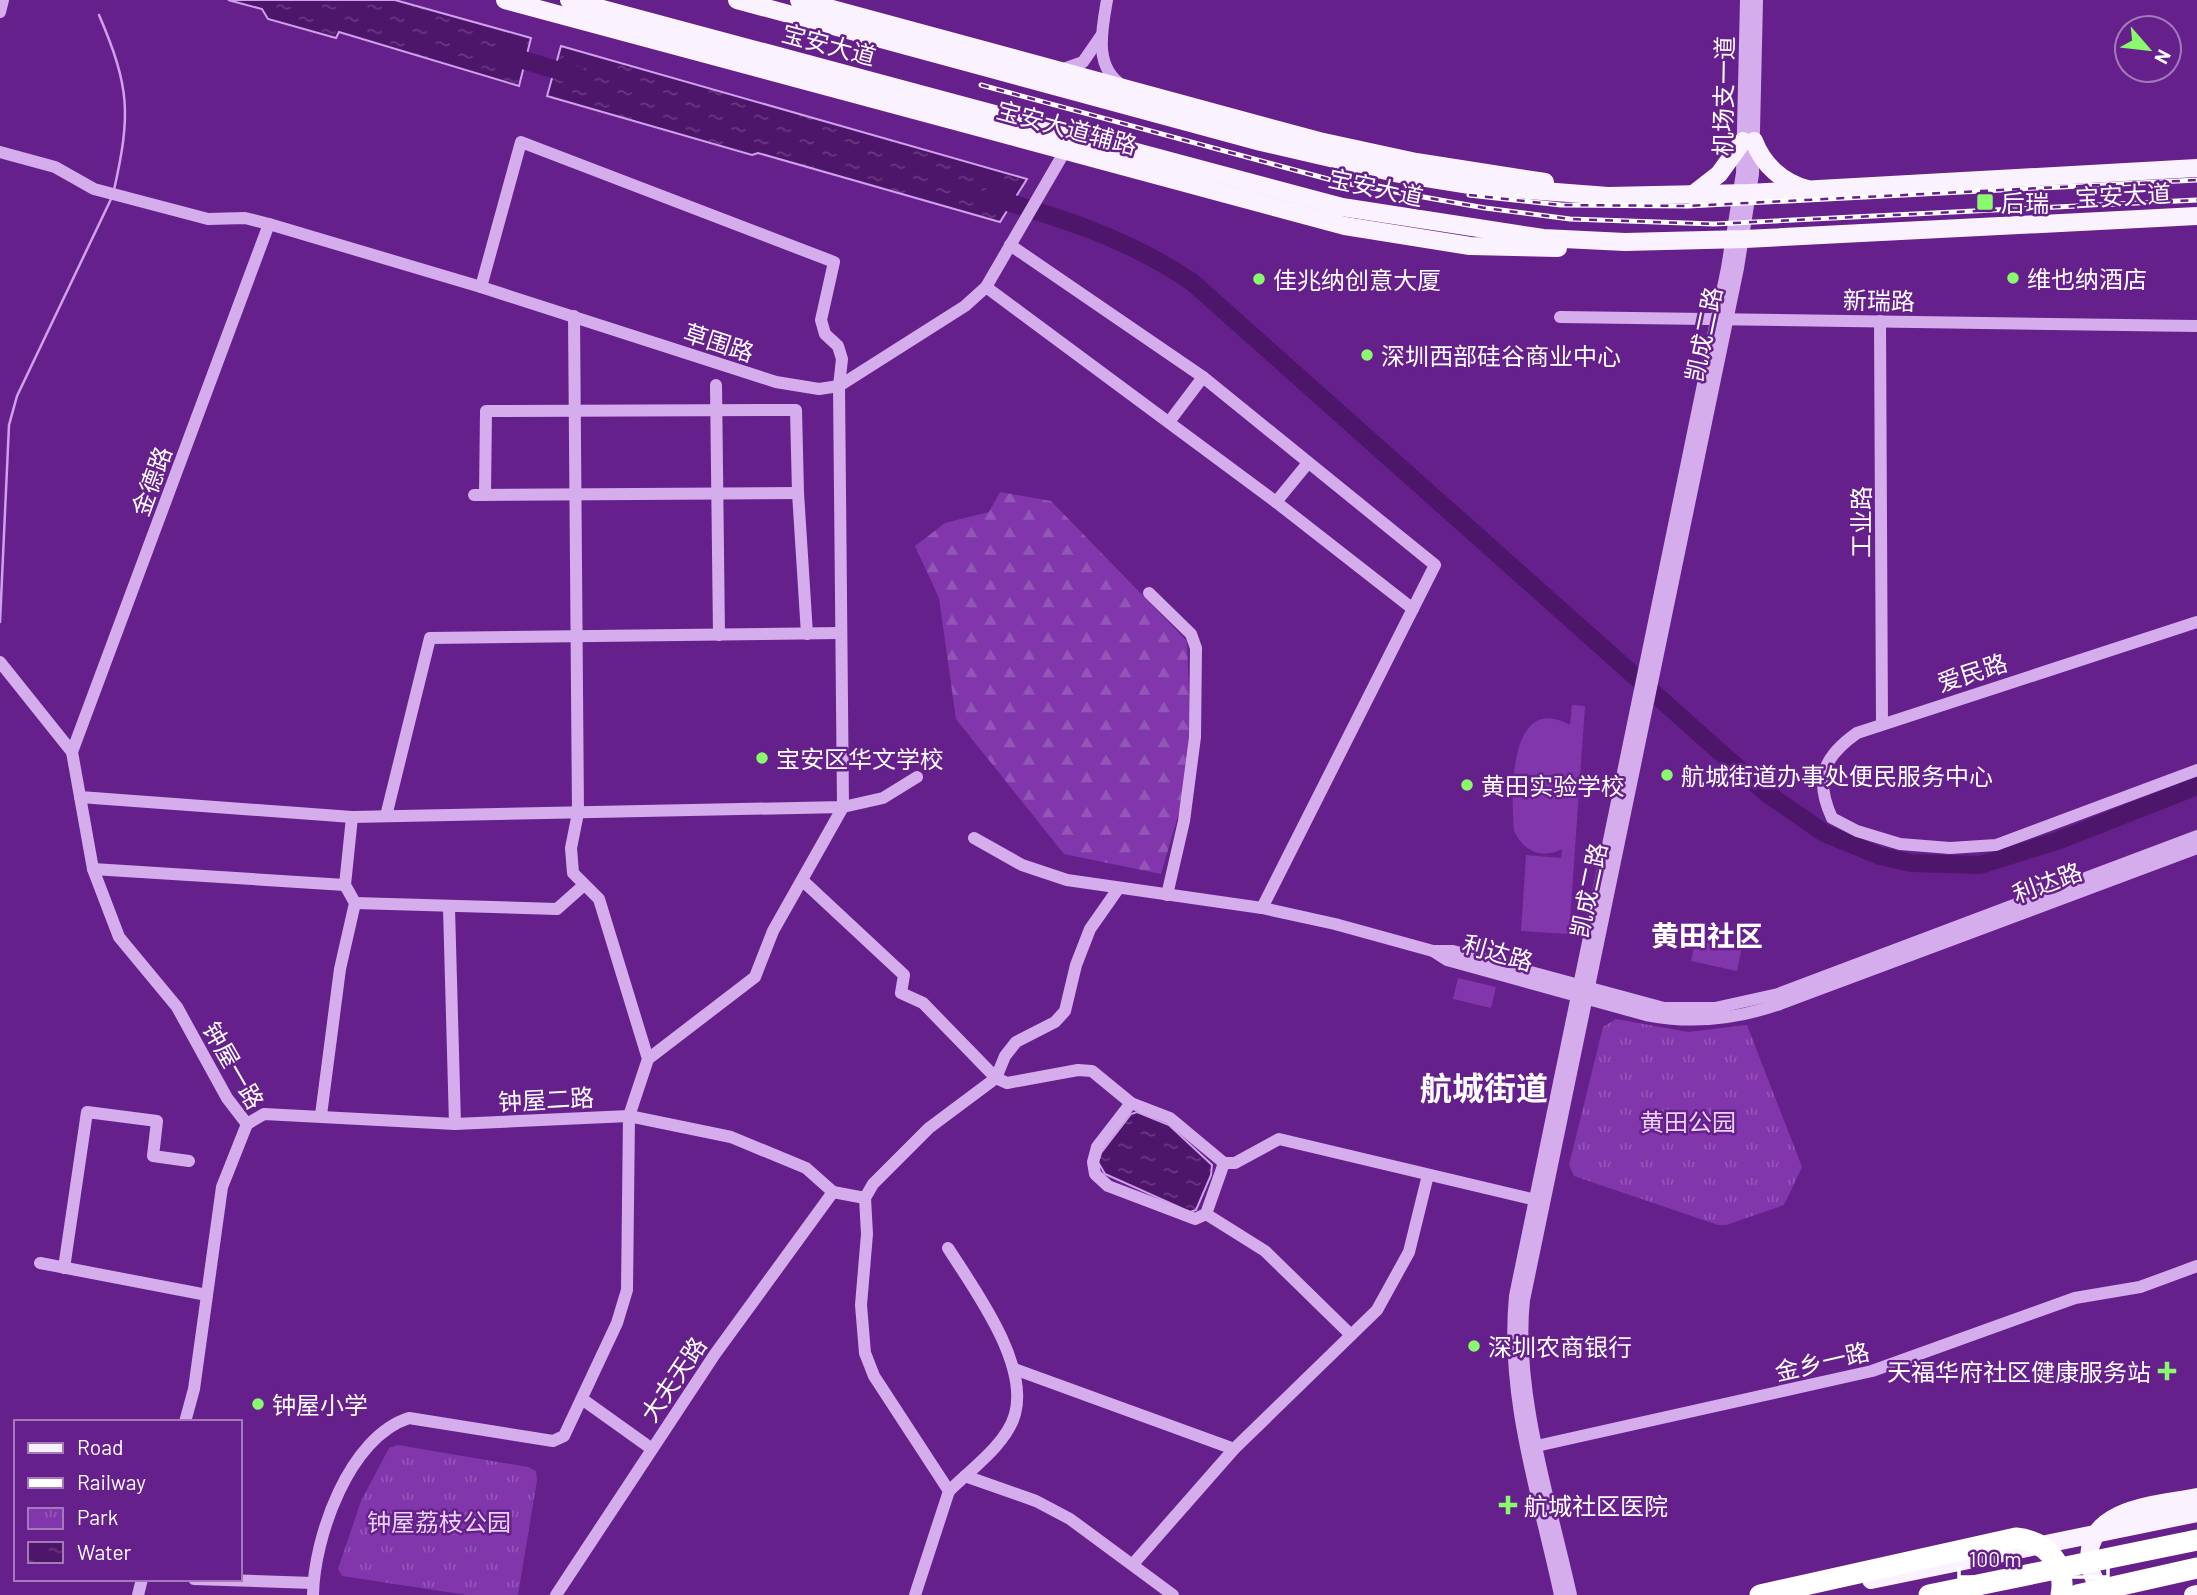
<svg xmlns="http://www.w3.org/2000/svg" width="2197" height="1595" font-family="Barlow,'Noto Sans SC',sans-serif">
	<defs>
		<pattern id="forest-firs" width="22" height="20" patternUnits="userSpaceOnUse" patternTransform="scale(1.75)"><rect width="22" height="20" fill="#8137ab"/><path d="M5 1l3.5 6h-7zM16 11l3.5 6h-7z" fill="#9455b8"/></pattern>
		<pattern id="park-tufts" width="24" height="20" patternUnits="userSpaceOnUse" patternTransform="scale(1.75)"><rect width="24" height="20" fill="#8137ab"/><path d="M3 7l-1-3M5 7V3M7 7l1-3M15 17l-1-3M17 17v-4M19 17l1-3" fill="none" stroke="#9455b8"/></pattern>
		<pattern id="water-ripples" width="26" height="14" patternUnits="userSpaceOnUse" patternTransform="scale(1.75)"><rect width="26" height="14" fill="#4e166b"/><path d="M2 4q2-2 4 0t4 0M15 11q2-2 4 0t4 0" fill="none" stroke="#693981"/></pattern>
	</defs>
	<rect width="100%" height="100%" fill="#66208c"/>
	<g fill="#8137ab">
		<path d="M1572,705l13,1 -16,228 -48,-3 5,-76 35,3 1,-9c-20,10 -38,3 -48,-18 -3,-35 -6,-140 56,-106z"/>
		<polygon points="1696,938 1742,947 1737,971 1691,961"/>
		<polygon points="1458,978 1496,987 1491,1008 1453,999"/>
	</g>
	<polygon fill="url(#forest-firs)" points="1000,492 1051,501 1187,641 1190,726 1180,809 1161,874 1064,854 956,719 939,598 915,546 945,523 989,512"/>
	<g fill="url(#park-tufts)">
		<polygon points="1616,1019 1688,1032 1747,1025 1802,1167 1784,1205 1726,1225 1718,1225 1574,1176 1569,1165 1603,1027"/>
		<polygon points="398,1445 528,1467 536,1471 537,1480 518,1595 467,1595 342,1576 338,1569 361,1501 389,1448"/>
	</g>
	<g fill="url(#water-ripples)" stroke="#d0a0ed" stroke-width="2">
		<polygon points="228,0 395,0 531,38 519,86 339,32 336,38 268,19 262,9"/>
		<polygon points="561,46 1027,179 1000,222 758,153 752,155 547,96"/>
		<polygon points="1137,1112 1169,1125 1212,1165 1211,1175 1196,1210 1190,1212 1105,1174 1098,1162 1101,1153 1131,1114"/>
	</g>
	<g fill="none" stroke-linecap="round" stroke-linejoin="round">
		<g stroke="#d0a0ed" stroke-width="2.5">
			<path d="M99,15c31,72 32,99 15,175"/>
			<polyline points="0,622 9,425 17,396 112,197"/>
		</g>
		<g stroke="#4e166b" stroke-width="18">
			<polyline points="503,54 577,76"/>
			<path d="M990,197c72,21 139,42 202,85l573,510 59,41 56,23 31,7 69,2 77,-24 140,-55"/>
		</g>
		<g stroke="#d5adec" stroke-width="12">
			<path d="M1107,0c-5,30 -14,67 16,86"/>
			<polyline points="0,12 3,0"/>
			<polyline points="1061,70 1083,62 1101,36"/>
			<polyline points="0,152 55,167 94,189 208,219 245,218 269,224 481,287 776,382 819,389 839,386 965,306 986,287 1065,151"/>
			<polyline points="1010,245 1203,377 1435,565 1262,908"/>
			<polyline points="986,287 1276,502 1413,609"/>
			<polyline points="574,316 578,813 571,848 573,873 599,899 648,1059"/>
			<polyline points="1560,317 2197,326"/>
			<polyline points="1880,321 1882,723"/>
			<polyline points="716,385 719,635"/>
			<polyline points="1169,422 1203,377"/>
			<polyline points="474,495 798,493"/>
			<polyline points="485,495 486,411 796,410 798,493 807,634"/>
			<polyline points="1276,502 1308,463"/>
			<polyline points="1149,593 1191,634 1196,648 1195,737 1184,821 1167,895"/>
			<path d="M2197,622l-340,111c-34,24 -43,46 -25,85l25,13 43,13 50,4 46,-3 201,-75"/>
			<polyline points="0,662 72,752 93,869 119,937 177,1007 227,1098 247,1124"/>
			<polyline points="72,752 269,224"/>
			<polyline points="80,797 352,817 843,807 883,798 917,777"/>
			<polyline points="386,816 430,638 841,633"/>
			<polyline points="974,838 1022,865 1067,880 1262,908 1335,924 1433,951 1453,951 1664,1008 1715,1008 1778,994 2197,836"/>
			<polyline points="93,869 345,885"/>
			<polyline points="802,880 904,975 901,993 923,1003 996,1078 1007,1083 1078,1070 1092,1071 1131,1103 1170,1118 1224,1163 1235,1163 1279,1139 1540,1201"/>
			<polyline points="355,903 557,909 584,885"/>
			<polyline points="449,908 455,1124"/>
			<path d="M1433,951l14,9 199,55c45,9 91,4 134,-11l417,-156"/>
			<polyline points="1131,1103 1097,1147 1093,1162 1095,1174 1108,1186 1195,1219 1206,1214 1224,1163"/>
			<polyline points="321,1115 340,969 355,903 345,885 352,817"/>
			<polyline points="247,1124 264,1114 455,1124 629,1116 731,1137 806,1168 833,1192"/>
			<polyline points="833,1192 865,1198"/>
			<polyline points="1206,1214 1265,1251 1351,1335"/>
			<path d="M948,1248c26,41 81,115 67,166 -8,30 -45,56 -66,77"/>
			<polyline points="40,1263 207,1295"/>
			<polyline points="64,1268 87,1112 157,1121 153,1156 189,1161"/>
			<polyline points="1014,1369 1234,1449"/>
			<polyline points="582,1399 652,1449"/>
			<polyline points="185,1422 194,1389 222,1187 247,1124"/>
			<polyline points="1532,1447 1872,1371 2075,1298 2140,1287 2197,1266"/>
			<polyline points="965,1476 1036,1501 1070,1519 1173,1595"/>
			<polyline points="1133,1564 1234,1449 1377,1310 1409,1252 1428,1175"/>
			<polyline points="194,1579 313,1583"/>
			<polyline points="138,1595 142,1579"/>
			<path d="M313,1595c1,-58 36,-158 96,-177l144,23 11,-5 53,-113 10,-33 2,-174 19,-57 107,-82 18,-46 70,-124 -4,-421 3,-27 -4,-13 -13,-12 -4,-14 13,-58 -313,-120 -40,145"/>
			<polyline points="556,1595 715,1354 833,1192"/>
			<polyline points="915,1595 949,1491 874,1376 865,1353 861,1305 867,1234 865,1198 873,1184 929,1128 996,1078 1005,1056 1016,1042 1055,1022 1065,1011 1076,965 1090,929 1118,889"/>
			<path d="M1560,1595c-21,-98 -55,-198 -45,-299l212,-1028 15,-95 4,-173"/>
			<path d="M1571,1595c-20,-91 -57,-203 -47,-295l214,-1032 15,-94 4,-174"/>
		</g>
		<g stroke="#fbf2ff" stroke-width="18">
			<polyline points="505,0 1345,226 1470,246 1558,248"/>
			<polyline points="569,0 1342,207 1543,238 1625,242 1745,239 2197,216"/>
			<polyline points="737,0 1261,142 1395,173 1476,186 1608,196 1749,193 2197,168"/>
			<polyline points="799,0 1319,141 1416,162 1545,182"/>
			<path d="M1754,141c9,24 28,41 53,48"/>
			<polyline points="1692,195 1719,174 1743,141"/>
			<polyline points="1871,1580 2197,1513"/>
			<path d="M2107,1595c-11,-10 -18,-23 -18,-38 2,-51 70,-52 108,-60"/>
			<polyline points="2193,1595 2197,1594"/>
		</g>
		<g stroke="#fff" stroke-width="21">
			<path d="M1760,1595l256,-57c30,3 51,26 45,57"/>
			<polyline points="1929,1595 2197,1540"/>
			<polyline points="2077,1595 2197,1568"/>
		</g>
		<g stroke="#fff" stroke-width="5">
			<g id="rail">
				<polyline points="981,85 1339,182 1485,208 1570,219 1714,224 2197,200"/>
				<polyline points="1469,195 1561,205 1688,206 2197,180"/>
			</g>
		</g>
		<use href="#rail" stroke="#66208c" stroke-width="2.5" stroke-dasharray="8" stroke-linecap="butt"/>
	</g>
	<g fill="#89f96d" stroke="#66208c" stroke-width="2.5">
		<rect x="1976" y="193" width="18" height="18" rx="3.5"/>
		<circle cx="2013" cy="278" r="7"/>
		<circle cx="1259" cy="279" r="7"/>
		<circle cx="1367" cy="355" r="7"/>
		<circle cx="762" cy="758" r="7"/>
		<circle cx="1667" cy="775" r="7"/>
		<circle cx="1467" cy="785" r="7"/>
		<circle cx="1474" cy="1346" r="7"/>
		<path d="M2163.5 1360.5h7v7h7v7h-7v7h-7v-7h-7v-7h7z"/>
		<circle cx="258" cy="1404" r="7"/>
		<path d="M1504.5 1494.5h7v7h7v7h-7v7h-7v-7h-7v-7h7z"/>
	</g>
	<g text-anchor="middle" dominant-baseline="central" stroke-width="5" stroke-linejoin="round" paint-order="stroke">
		<g font-size="24" fill="#fff" stroke="#66208c">
			<text transform="translate(829 44) rotate(15)">宝安大道</text>
			<text transform="translate(1723 96) rotate(-89)">机场支一道</text>
			<text transform="translate(1067 127) rotate(15)">宝安大道辅路</text>
			<text transform="translate(1376 187) rotate(12)">宝安大道</text>
			<text transform="translate(2123 195) rotate(-3)">宝安大道</text>
			<text transform="translate(1879 300) rotate(1)">新瑞路</text>
			<text transform="translate(1703 334) rotate(-78)">凯成二路</text>
			<text transform="translate(719 342) rotate(18)">草围路</text>
			<text transform="translate(151 481) rotate(-70)">金德路</text>
			<text transform="translate(1860 522) rotate(-90)">工业路</text>
			<text transform="translate(1972 672) rotate(-18)">爱民路</text>
			<text transform="translate(2047 882) rotate(-20)">利达路</text>
			<text transform="translate(1588 890) rotate(-78)">凯成二路</text>
			<text transform="translate(1498 952) rotate(16)">利达路</text>
			<text transform="translate(234 1065) rotate(60)">钟屋一路</text>
			<text transform="translate(546 1099) rotate(-3)">钟屋二路</text>
			<text transform="translate(1822 1361) rotate(-13)">金乡一路</text>
			<text transform="translate(673 1379) rotate(-56)">大夫天路</text>
		</g>
		<g font-size="24" fill="#fff" stroke="#66208c" text-anchor="start">
			<text x="2001" y="202">后瑞</text>
			<text x="2027" y="278">维也纳酒店</text>
			<text x="1273" y="279">佳兆纳创意大厦</text>
			<text x="1381" y="355">深圳西部硅谷商业中心</text>
			<text x="776" y="758">宝安区华文学校</text>
			<text x="1681" y="775">航城街道办事处便民服务中心</text>
			<text x="1481" y="785">黄田实验学校</text>
			<text x="1488" y="1346">深圳农商银行</text>
			<text x="2151" y="1371" text-anchor="end">天福华府社区健康服务站</text>
			<text x="272" y="1404">钟屋小学</text>
			<text x="1524" y="1505">航城社区医院</text>
		</g>
		<g font-size="24" fill="#ead2f9" stroke="#66208c">
			<text x="1688" y="1121">黄田公园</text>
			<text x="439" y="1521">钟屋荔枝公园</text>
		</g>
		<g font-size="28" font-weight="bold" fill="#fff" stroke="#66208c">
			<text x="1707" y="935">黄田社区</text>
		</g>
		<g font-size="32" font-weight="bold" fill="#fff" stroke="#66208c">
			<text x="1484" y="1087">航城街道</text>
		</g>
	</g>
	<rect x="14" y="1420" width="228" height="161" fill="#66208c" stroke="#a379ba" stroke-width="2"/>
	<rect x="28" y="1443" width="35" height="10" fill="#fbf2ff" stroke="#a379ba" stroke-width="2"/>
	<text x="77" y="1455" font-size="21" fill="#ffffff">Road</text>
	<rect x="28" y="1478" width="35" height="10" fill="#ffffff" stroke="#a379ba" stroke-width="2"/>
	<text x="77" y="1490" font-size="21" fill="#ffffff">Railway</text>
	<rect x="28" y="1508" width="35" height="21" fill="url(#park-tufts)" stroke="#a379ba" stroke-width="2"/>
	<text x="77" y="1525" font-size="21" fill="#ffffff">Park</text>
	<rect x="28" y="1542" width="35" height="21" fill="url(#water-ripples)" stroke="#a379ba" stroke-width="2"/>
	<text x="77" y="1560" font-size="21" fill="#ffffff">Water</text>
	<g transform="translate(2148 49) rotate(118)"><circle r="33" fill="#66208c" stroke="#a379ba" stroke-width="2"/>
	<path d="M0-5L12 26L0 18L-12 26Z" fill="#89f96d"/>
	<text y="-10" font-size="19" font-weight="bold" text-anchor="middle" fill="#ffffff">N</text>
	</g>
	<path d="M1959 1567v10h149v-10" fill="none" stroke="#ffffff" stroke-width="3.5"/>
	<text x="1969" y="1567" font-size="21" fill="#ffffff" stroke="#66208c" stroke-width="5" paint-order="stroke">100 m</text>
</svg>
